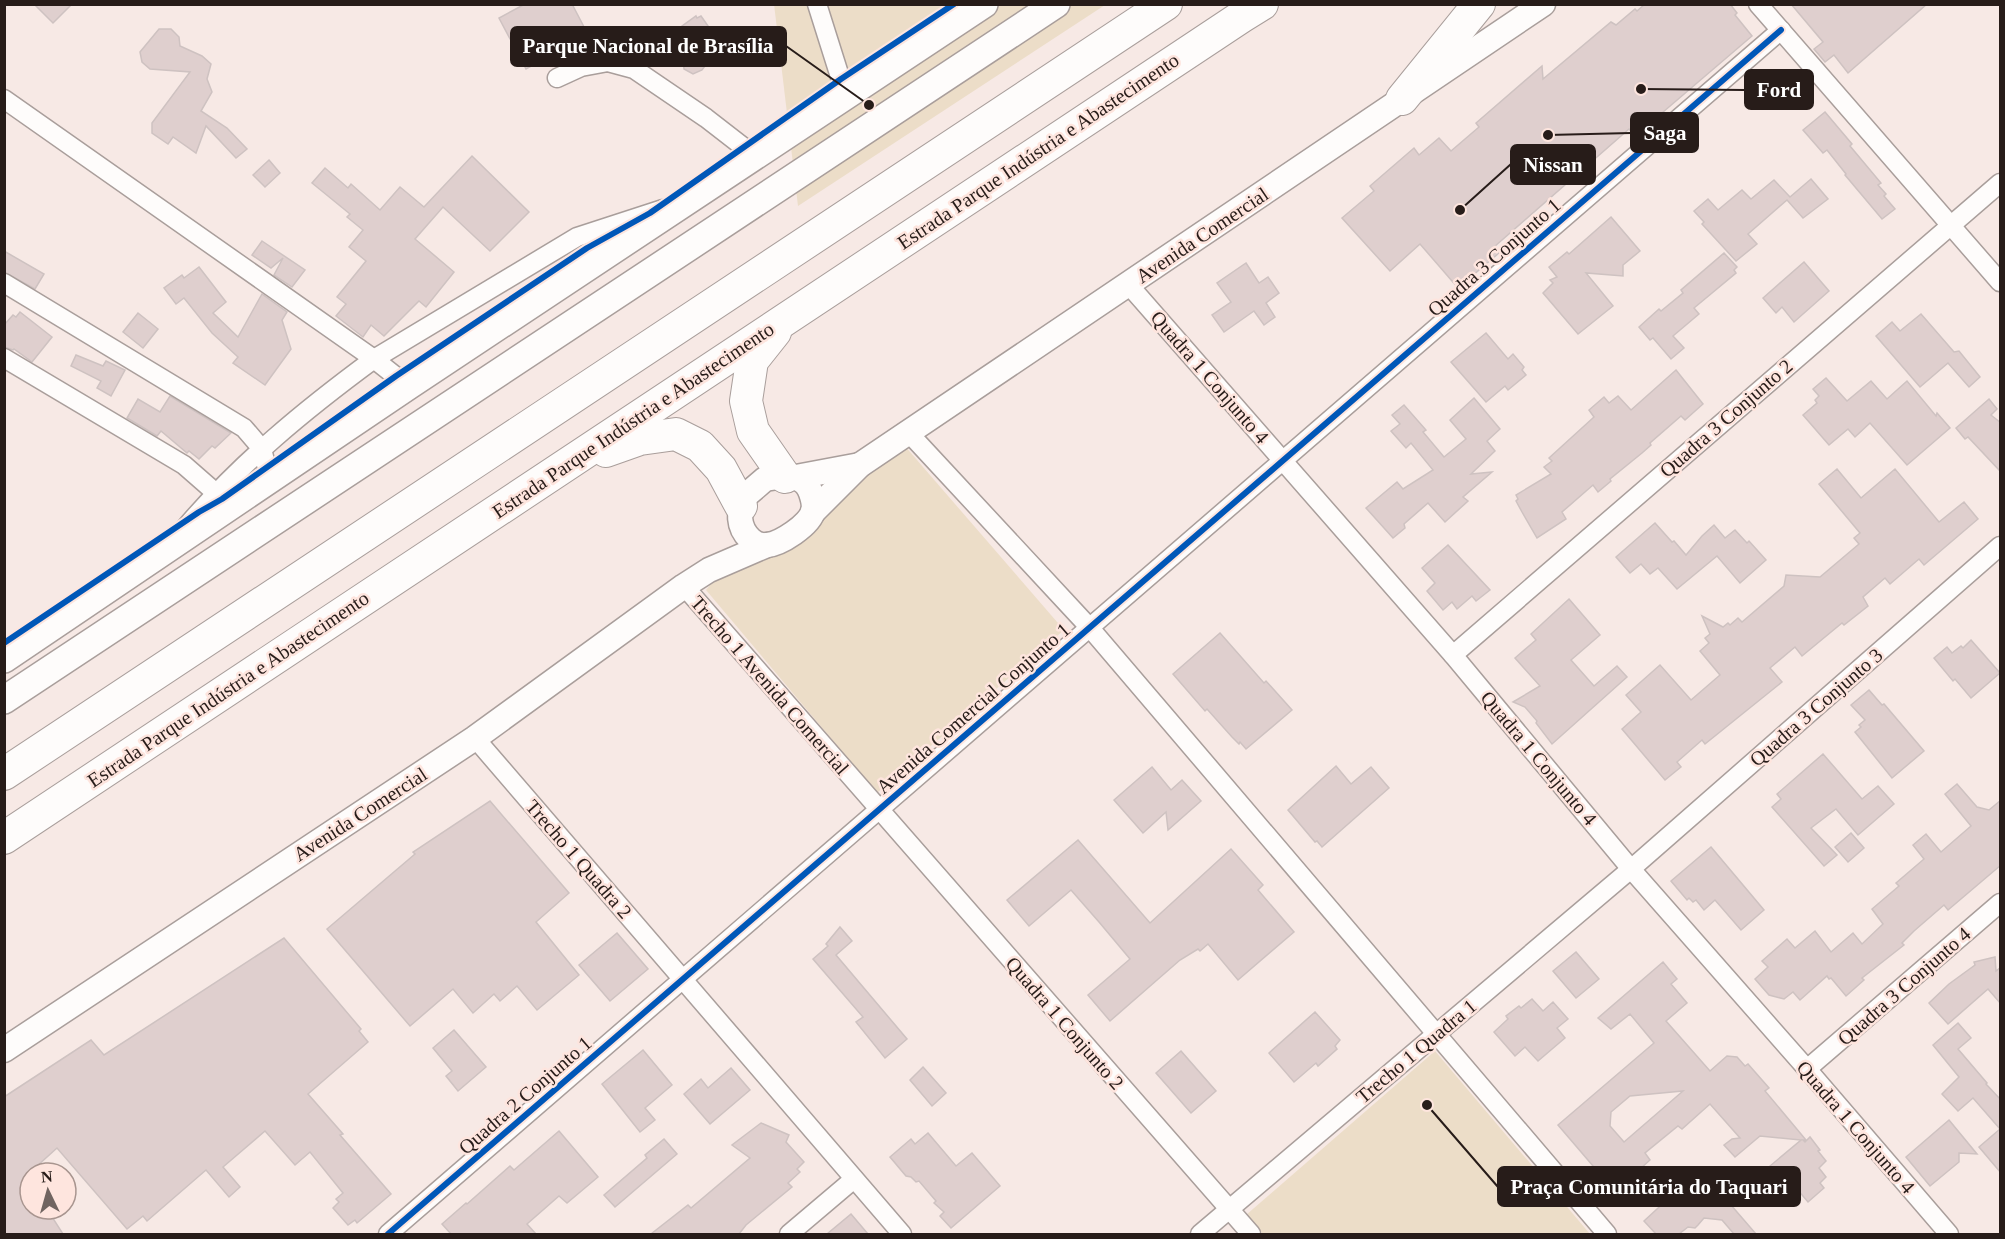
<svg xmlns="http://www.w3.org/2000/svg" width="2005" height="1239" font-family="Georgia,serif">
	<rect width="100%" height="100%" fill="#f7e9e5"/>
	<g fill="#ecddc8">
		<polygon points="774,4 1105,5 798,206"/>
		<polygon points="904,445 1064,630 877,793 706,590 719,574"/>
		<polygon points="1435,1051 1590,1234 1263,1234 1246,1215"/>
	</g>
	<g fill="#dfcfce" stroke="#cec2c1" stroke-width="1.5" fill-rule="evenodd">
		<polygon points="34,4 72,4 53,23"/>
		<polygon points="525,4 572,4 584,27 569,36 573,43 526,69 499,18"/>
		<polygon points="1645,4 1730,4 1737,13 1735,15 1752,36 1635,136 1629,129 1494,247 1499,253 1458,288 1420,244 1390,271 1342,218 1374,191 1370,186 1414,148 1419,155 1439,138 1451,151 1479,127 1476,123 1542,66 1543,79 1611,22 1616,25 1635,9 1637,11"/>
		<polygon points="1791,4 1927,4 1848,73 1834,55 1825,62 1814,49 1823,42"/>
		<polygon points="696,16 697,18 701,16 708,26 702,32 720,42 723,50 718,59 708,62 702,70 693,74 684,69 683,58 667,37"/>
		<polygon points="159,29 171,29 179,37 180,46 202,56 211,64 207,79 212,92 201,111 227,128 247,149 236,158 206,126 196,153 173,137 168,144 152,133 152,123 190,72 150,69 142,62 140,52"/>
		<polygon points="1825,112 1852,144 1850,146 1881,183 1878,185 1886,194 1884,196 1895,209 1882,219 1845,175 1846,174 1827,150 1823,153 1803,130"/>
		<polygon points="472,156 529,212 490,251 443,207 415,239 454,272 426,307 419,301 384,336 371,325 363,337 336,316 346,304 337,297 366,261 349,247 363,230 347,217 350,214 312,183 325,168 348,188 351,184 380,210 400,187 424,207"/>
		<polygon points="269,160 280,173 265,187 253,175"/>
		<polygon points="1811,179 1828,199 1803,218 1787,200 1748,234 1757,244 1736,261 1702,224 1704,222 1694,211 1708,199 1718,210 1742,190 1751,199 1774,180 1790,197"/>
		<polygon points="1611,217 1640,251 1623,265 1623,276 1586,273 1613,306 1578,334 1543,293 1553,283 1550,280 1557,277 1549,267 1567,252 1569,254"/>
		<polygon points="262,241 305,270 292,287 274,275 283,258 271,268 252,255"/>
		<polygon points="4,251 44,274 35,289 4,272"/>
		<polygon points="1724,253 1737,267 1734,270 1736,273 1694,308 1699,314 1673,336 1684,348 1671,359 1653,338 1650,340 1639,327 1659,309 1661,311 1683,293 1681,290"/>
		<polygon points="1804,262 1829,291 1794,322 1782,307 1776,313 1763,298"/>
		<polygon points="1246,263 1259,283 1268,277 1279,293 1266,303 1275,317 1264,325 1254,311 1224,332 1212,315 1231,302 1217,283"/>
		<polygon points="199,267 226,302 213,313 238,337 262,294 287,312 282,320 291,349 265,385 233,363 238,357 212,333 184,298 176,304 164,288 182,275 184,278"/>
		<polygon points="20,312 52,337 32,362 14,349 13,350 4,347 4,325 13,315 16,317"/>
		<polygon points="138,313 158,329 143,348 123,332"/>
		<polygon points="1921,314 1954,352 1959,351 1980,377 1969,387 1948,363 1920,387 1876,336 1892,322 1900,331"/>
		<polygon points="1486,333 1508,359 1513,354 1524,367 1522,370 1526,375 1508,390 1505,386 1486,402 1451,362"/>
		<polygon points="76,355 103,366 106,361 125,370 111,396 97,388 101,381 71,366"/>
		<polygon points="1676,370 1703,404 1685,420 1681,416 1650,443 1651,445 1642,453 1610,479 1611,481 1598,492 1593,485 1562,512 1566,519 1537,538 1522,512 1516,501 1518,499 1516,495 1551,474 1544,467 1552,461 1549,458 1594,417 1589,410 1604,397 1609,403 1618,396 1631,410"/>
		<polygon points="1826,378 1847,401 1871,381 1887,399 1907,381 1936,416 1937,413 1950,428 1907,465 1870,423 1855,437 1848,429 1829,445 1803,415 1817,403 1815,400 1819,396 1813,389"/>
		<polygon points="170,396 231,433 215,448 212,446 199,459 189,451 187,453 161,431 157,436 127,418 138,399 160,412"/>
		<polygon points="1474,398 1500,429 1487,441 1495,451 1471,474 1492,472 1463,497 1468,501 1445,522 1428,503 1404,524 1405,528 1393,538 1366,508 1397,482 1403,489 1433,470 1411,443 1406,448 1391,431 1400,424 1392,415 1404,405 1426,430 1423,432 1444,457 1466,439 1450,420"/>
		<polygon points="1989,399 1997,409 1991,415 2001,423 2001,472 1968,437 1965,439 1956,428"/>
		<polygon points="1837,469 1861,498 1895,469 1939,522 1964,502 1978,519 1924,565 1919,559 1890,584 1885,578 1863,597 1868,606 1844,625 1842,623 1802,656 1795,647 1770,668 1782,682 1705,744 1702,740 1677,762 1681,767 1665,780 1622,729 1641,712 1626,695 1660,665 1691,700 1720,675 1700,651 1709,643 1705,638 1710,634 1702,616 1723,627 1728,623 1730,625 1738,618 1742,622 1784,586 1786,575 1820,577 1859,544 1854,538 1860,533 1819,484"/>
		<polygon points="1655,523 1672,542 1674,541 1686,555 1702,536 1714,525 1725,538 1735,530 1747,543 1749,541 1766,560 1740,583 1717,556 1677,589 1658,568 1650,574 1641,564 1630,573 1616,557"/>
		<polygon points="1448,545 1490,590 1476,601 1472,596 1457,609 1452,602 1443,610 1427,591 1435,583 1422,568"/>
		<polygon points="1569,599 1600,635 1571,660 1594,686 1617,666 1627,677 1552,744 1536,723 1537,721 1525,707 1513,702 1540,686 1515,658 1536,640 1531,634"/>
		<polygon points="1220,633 1264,683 1266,681 1292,710 1246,749 1240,742 1239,744 1232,737 1207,709 1205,711 1173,674"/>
		<polygon points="1971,640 2000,673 1971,698 1955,679 1953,681 1934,658 1947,647 1952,653 1961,646 1963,648"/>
		<polygon points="1869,690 1882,705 1884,704 1924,751 1892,778 1855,732 1861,727 1859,725 1865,720 1851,705"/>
		<polygon points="1823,754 1862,799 1878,786 1894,804 1858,835 1836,809 1811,828 1837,855 1824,866 1772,807 1781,799 1777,794"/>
		<polygon points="1336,766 1351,784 1371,767 1389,788 1322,847 1317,841 1315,842 1288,810"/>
		<polygon points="1152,767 1171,790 1182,780 1201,801 1168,830 1166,812 1143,833 1114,800"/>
		<polygon points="1957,784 1977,807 1989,810 2001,800 2001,865 1948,910 1944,905 1914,931 1902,943 1904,945 1862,978 1864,980 1846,996 1831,978 1829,979 1827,976 1800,1000 1793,992 1784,999 1769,995 1755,979 1768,967 1762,961 1787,939 1795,948 1815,931 1831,952 1853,933 1862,944 1883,924 1872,909 1899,886 1896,883 1924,859 1913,845 1926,834 1941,852 1971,826 1945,794"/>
		<polygon points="490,801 569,893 536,922 579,975 537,1010 517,986 500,1001 494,994 473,1013 453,989 410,1026 327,929 415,854 413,852"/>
		<polygon points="1851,833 1864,848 1848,862 1835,847"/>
		<polygon points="1078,840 1150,923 1231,849 1263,885 1258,890 1294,932 1238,980 1208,944 1200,951 1198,949 1180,960 1110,1021 1088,995 1130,959 1099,922 1071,890 1029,926 1007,900"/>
		<polygon points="1711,847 1764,910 1741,930 1715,900 1704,910 1696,900 1693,902 1689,898 1687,900 1671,881"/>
		<polygon points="840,927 852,941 836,955 907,1039 885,1058 856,1022 863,1017 813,959 828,946 826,944"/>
		<polygon points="617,933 648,969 610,1001 579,965"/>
		<polygon points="284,938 361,1029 359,1031 368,1042 308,1094 343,1134 340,1135 391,1194 357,1223 355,1220 348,1225 333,1208 339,1202 336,1199 343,1193 310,1152 295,1165 265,1131 223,1167 240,1187 229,1197 206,1170 147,1221 143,1216 127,1229 57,1148 26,1176 30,1183 30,1209 47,1209 63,1234 4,1234 4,1097 91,1040 104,1055"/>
		<polygon points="1576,952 1599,979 1576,998 1553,971"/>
		<polygon points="1995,957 1996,971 2001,967 2001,1004 1988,989 1948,1024 1929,1003 1949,984 1975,965 1974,962"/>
		<path d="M1663,962l14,17 -6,5 16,19 -21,18 44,50 17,-15 10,1 8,9 3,-2 21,24 -4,3 41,49h-3l2,2 5,-5 10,13 -2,1 8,10 -7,7 7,9 -6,6 4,5 -16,14 -16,-19 -5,5 -17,-22 31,-26 -41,-4 -25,21 -11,-12 8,-6 8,-1 -30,-34 -28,25 -4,-3 -33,27 5,7 -31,28 -10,-11 -4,3 -47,-55 96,-82 -24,-29 -19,15 -13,-11zM1683,1091l-59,51 -14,-16 1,-14 19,-16z"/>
		<polygon points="1532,999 1543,1011 1553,1002 1568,1019 1557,1028 1565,1038 1538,1061 1525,1047 1515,1056 1494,1032 1508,1019 1506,1016 1519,1006 1521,1008"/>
		<polygon points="1315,1012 1340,1040 1335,1046 1337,1049 1318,1066 1316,1063 1294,1082 1269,1053"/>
		<polygon points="1958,1023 1971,1038 1958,1049 1987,1083 1986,1084 2001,1100 2001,1173 1979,1147 2000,1129 1973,1098 1958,1111 1942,1094 1959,1077 1933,1045"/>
		<polygon points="454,1030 486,1067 458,1091 446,1076 452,1071 433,1048"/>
		<polygon points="643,1050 672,1085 645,1108 655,1120 640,1132 602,1084"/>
		<polygon points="1181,1051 1216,1091 1191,1113 1156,1073"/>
		<polygon points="923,1067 946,1093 932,1106 910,1080"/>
		<polygon points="731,1068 750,1090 710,1124 684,1094 701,1079 708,1088"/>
		<polygon points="1949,1120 1977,1154 1959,1153 1959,1162 1930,1186 1906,1157"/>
		<polygon points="761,1123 789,1135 786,1142 804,1162 797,1169 800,1172 788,1183 792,1187 746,1225 739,1234 651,1234 688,1205 691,1208 750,1158 732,1145"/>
		<polygon points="559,1131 598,1177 567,1203 559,1196 527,1224 536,1234 451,1234 442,1224 466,1203 467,1204 510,1166 514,1170"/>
		<polygon points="928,1133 956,1166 972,1153 1000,1186 951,1228 940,1216 944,1212 934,1203 936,1201 919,1181 916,1182 911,1177 906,1176 890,1157 911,1139 915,1144"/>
		<polygon points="664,1139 677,1154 615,1207 604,1195 647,1158 645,1155"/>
		<polygon points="1687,1188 1718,1190 1756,1234 1734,1234 1722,1220 1704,1218 1698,1225 1695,1228 1688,1227 1679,1234 1656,1234 1644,1221 1670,1197 1673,1200 1679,1194 1681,1195"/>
		<polygon points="851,1214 868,1234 827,1234"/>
	</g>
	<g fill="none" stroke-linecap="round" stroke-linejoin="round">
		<g stroke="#a99e9b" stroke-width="21">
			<g id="street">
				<polyline points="817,4 846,96"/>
				<polyline points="1758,4 2000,282"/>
				<polyline points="557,78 581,67 608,62 634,69 706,118 755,156"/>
				<polyline points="4,99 374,359 408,386"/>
				<polyline points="4,283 244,428 262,449 270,480"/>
				<polyline points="1128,284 1453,655 1631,869 1807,1069 1949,1234"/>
				<polyline points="4,358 184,465 224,500"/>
				<polyline points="908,432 1090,628 1607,1234"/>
				<path d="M185,528c55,-65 121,-119 189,-169l203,-122 86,-28"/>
				<polyline points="684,586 1251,1234"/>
				<polyline points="1453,655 2000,183"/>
				<polyline points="475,738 902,1234"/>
				<polyline points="1807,1069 2000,903"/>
				<polyline points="388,1234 1781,30"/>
				<polyline points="789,1234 854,1179"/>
				<polyline points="1200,1234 1631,869 2000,546"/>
			</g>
		</g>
		<g stroke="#a99e9b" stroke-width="27">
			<g id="secondary">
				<path d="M778,477c15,0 27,-1 33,16 2,6 4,12 2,18 -3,14 -33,33 -46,34 -7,1 -13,-2 -17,-6 -13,-13 -11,-26 -6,-42l21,-18z"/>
				<polyline points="796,477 860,465"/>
				<polyline points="813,512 860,465 1543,4"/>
				<polyline points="4,1050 475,738 684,586 709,570 767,545"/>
			</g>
		</g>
		<g stroke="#a99e9b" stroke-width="30">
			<g id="primary">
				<polyline points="4,659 408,386 984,4"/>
				<polyline points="4,700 1056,4"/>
			</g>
		</g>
		<g stroke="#a99e9b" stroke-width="34">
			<g id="highway">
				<polyline points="1402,99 1479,4"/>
				<polyline points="775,332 752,361 746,401 753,431 785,477"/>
				<polyline points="606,451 640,439 676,434 700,446 721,469 741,506"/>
				<polyline points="4,774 1166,4"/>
				<polyline points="4,838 1241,17 1262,4"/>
			</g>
		</g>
		<use href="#street" stroke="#fefcfb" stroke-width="18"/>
		<use href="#secondary" stroke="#fefcfb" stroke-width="24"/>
		<use href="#primary" stroke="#fefcfb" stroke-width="27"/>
		<use href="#highway" stroke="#fefcfb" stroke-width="32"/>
		<g stroke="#fee5de" stroke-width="10">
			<g id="cycleway">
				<polyline points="4,643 199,512 222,499 396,376 587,248 650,213 841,79 954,4"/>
				<polyline points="388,1234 1781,30"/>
			</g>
		</g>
		<use href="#cycleway" stroke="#0057b8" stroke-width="6"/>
	</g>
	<g text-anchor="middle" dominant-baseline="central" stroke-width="5" stroke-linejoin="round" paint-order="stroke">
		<g font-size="20" fill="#271c19" stroke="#fee5de">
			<text transform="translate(1038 151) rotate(-34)">Estrada Parque Indústria e Abastecimento</text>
			<text transform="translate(1202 235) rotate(-34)">Avenida Comercial</text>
			<text transform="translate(1494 257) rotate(-41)">Quadra 3 Conjunto 1</text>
			<text transform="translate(1210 377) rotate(49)">Quadra 1 Conjunto 4</text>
			<text transform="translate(1726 418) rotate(-41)">Quadra 3 Conjunto 2</text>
			<text transform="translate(633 420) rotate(-34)">Estrada Parque Indústria e Abastecimento</text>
			<text transform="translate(770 685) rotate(49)">Trecho 1 Avenida Comercial</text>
			<text transform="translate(228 689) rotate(-34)">Estrada Parque Indústria e Abastecimento</text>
			<text transform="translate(1816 707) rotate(-41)">Quadra 3 Conjunto 3</text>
			<text transform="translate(973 708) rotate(-41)">Avenida Comercial Conjunto 1</text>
			<text transform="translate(1539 758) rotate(50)">Quadra 1 Conjunto 4</text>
			<text transform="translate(360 814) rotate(-33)">Avenida Comercial</text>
			<text transform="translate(579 859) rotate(49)">Trecho 1 Quadra 2</text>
			<text transform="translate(1904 986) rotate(-41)">Quadra 3 Conjunto 4</text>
			<text transform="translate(1065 1023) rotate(49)">Quadra 1 Conjunto 2</text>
			<text transform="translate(1416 1051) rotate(-40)">Trecho 1 Quadra 1</text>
			<text transform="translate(525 1095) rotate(-41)">Quadra 2 Conjunto 1</text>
			<text transform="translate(1856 1127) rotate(49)">Quadra 1 Conjunto 4</text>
		</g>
	</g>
	<path fill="none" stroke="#271c19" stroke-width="2" d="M869 105L786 46M1641 89L1745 90M1548 135L1631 133M1460 210L1511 164M1427 1105L1498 1187"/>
	<g fill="#271c19" stroke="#fee5de" stroke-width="2">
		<circle cx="869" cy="105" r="6"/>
		<circle cx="1641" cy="89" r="6"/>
		<circle cx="1548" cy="135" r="6"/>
		<circle cx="1460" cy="210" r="6"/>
		<circle cx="1427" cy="1105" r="6"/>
	</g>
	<g fill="#271c19" stroke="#271c19" stroke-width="2">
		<rect x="511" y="27" width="275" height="39" rx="6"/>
		<rect x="1745" y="70" width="68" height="39" rx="6"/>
		<rect x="1631" y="113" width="67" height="39" rx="6"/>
		<rect x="1511" y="145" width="84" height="39" rx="6"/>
		<rect x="1498" y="1167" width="302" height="39" rx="6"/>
	</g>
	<g font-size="21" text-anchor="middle" font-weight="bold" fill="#fff">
		<text x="648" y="53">Parque Nacional de Brasília</text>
		<text x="1779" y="97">Ford</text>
		<text x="1665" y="140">Saga</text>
		<text x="1553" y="172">Nissan</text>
		<text x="1649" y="1194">Praça Comunitária do Taquari</text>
	</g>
	<rect width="2005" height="1239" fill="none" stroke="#271c19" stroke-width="12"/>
	<g transform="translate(48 1191) rotate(355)"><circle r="28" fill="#fee5de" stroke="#a8958f" stroke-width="1.5"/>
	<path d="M0-4.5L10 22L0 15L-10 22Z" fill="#706460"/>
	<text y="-9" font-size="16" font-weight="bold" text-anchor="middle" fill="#271c19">N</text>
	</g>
</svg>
